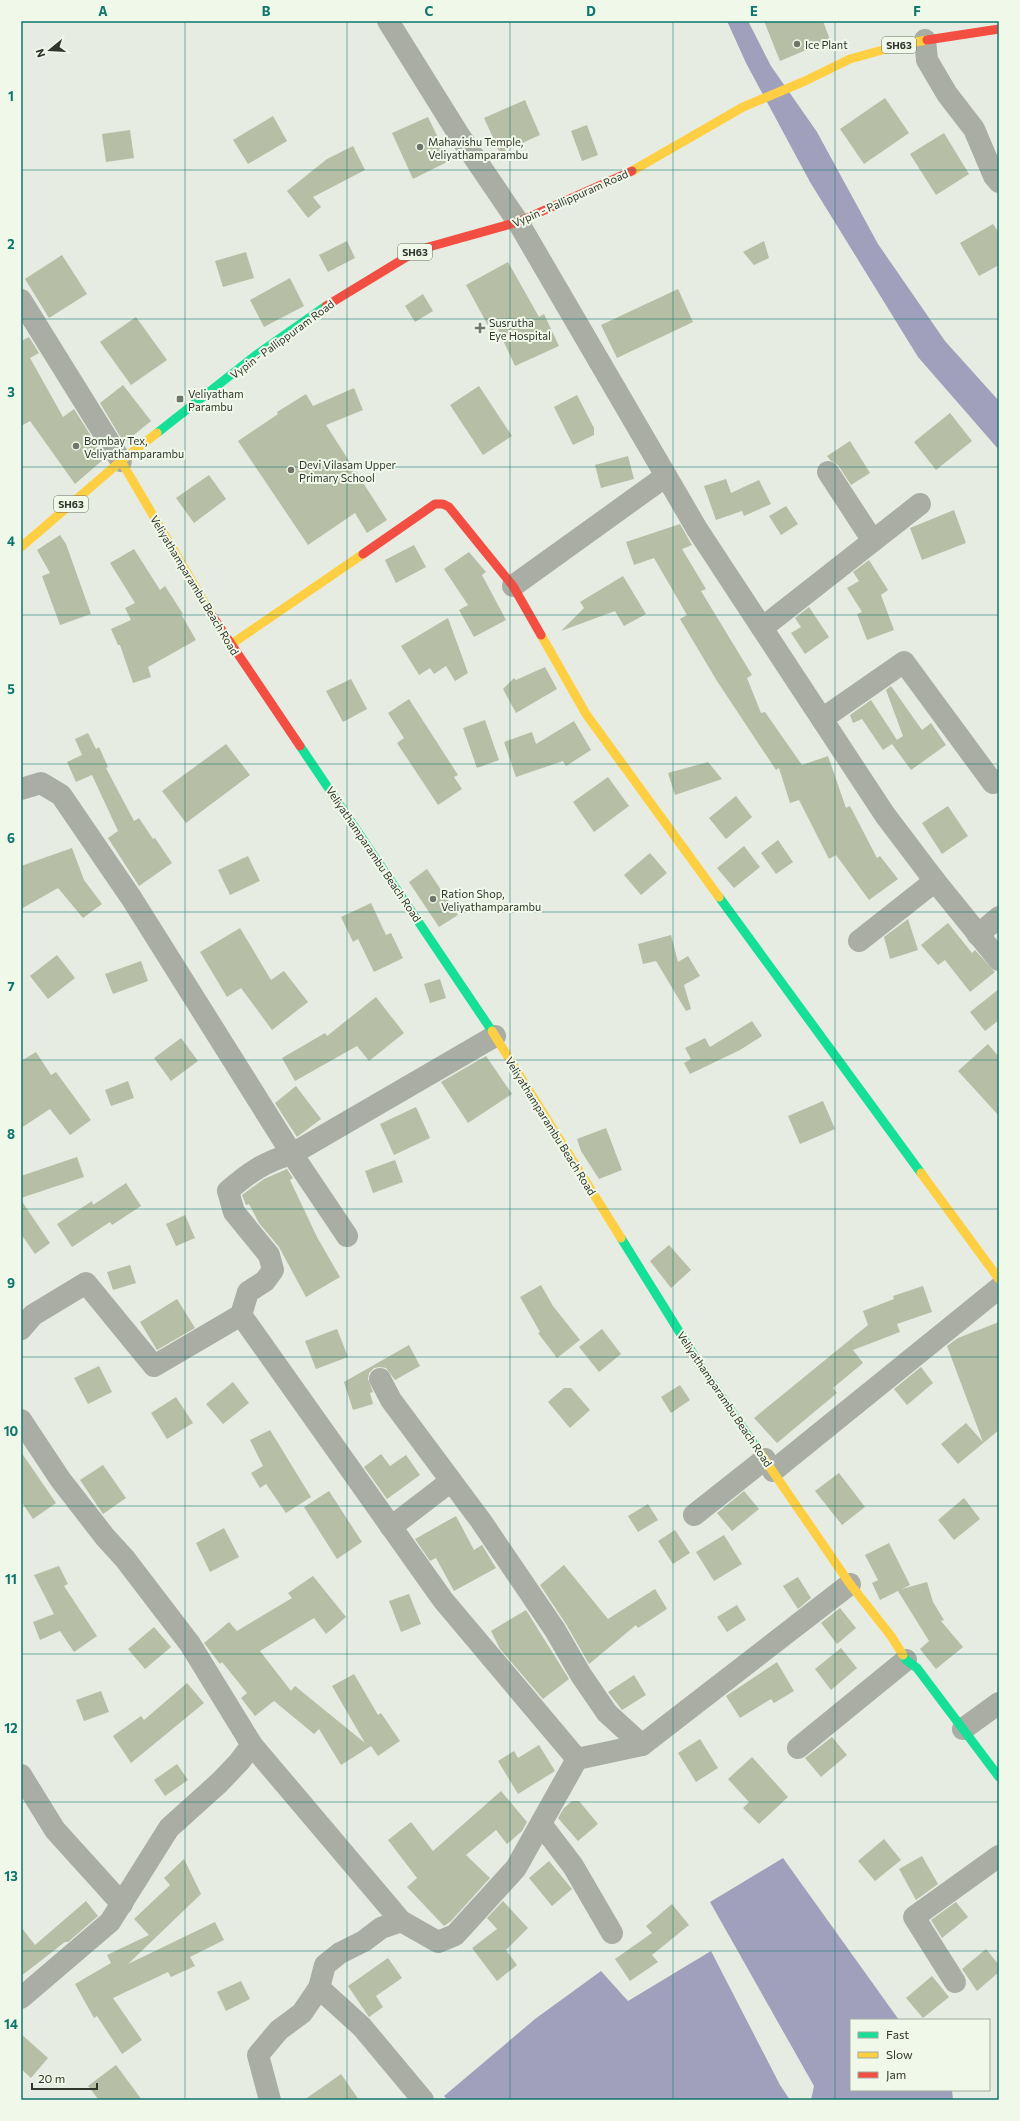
<svg xmlns="http://www.w3.org/2000/svg" width="1020" height="2121" font-family="Commissioner,sans-serif">
	<rect width="100%" height="100%" fill="#e7ece2"/>
	<g fill="#a1a0bc">
		<polygon points="727,21 748,21 771,66 817,132 878,244 945,341 999,401 999,450 918,357 810,182 746,63"/>
		<polygon points="783,1858 899,2020 851,2020 851,2090 952,2090 953,2100 811,2100 814,2086 710,1902"/>
		<polygon points="711,1951 780,2085 790,2100 448,2100 444,2096 535,2019 601,1971 628,2001"/>
	</g>
	<g fill="#b6bea5">
		<polygon points="764,21 823,21 830,40 780,61"/>
		<polygon points="885,98 909,133 864,164 840,129"/>
		<polygon points="525,100 540,135 500,153 484,118"/>
		<polygon points="273,116 287,141 248,164 233,140"/>
		<polygon points="428,117 449,161 413,179 392,133"/>
		<polygon points="587,125 598,155 582,161 571,131"/>
		<polygon points="130,130 134,158 106,162 102,134"/>
		<polygon points="944,133 969,174 936,195 910,154"/>
		<polygon points="353,146 365,170 313,197 321,207 308,218 287,191 327,159"/>
		<polygon points="993,224 999,233 999,265 979,276 960,243"/>
		<polygon points="347,241 355,258 328,272 319,255"/>
		<polygon points="764,241 769,258 754,265 743,252"/>
		<polygon points="246,252 254,278 223,287 215,261"/>
		<polygon points="62,255 87,294 49,318 25,279"/>
		<polygon points="508,262 539,317 544,314 559,346 515,366 497,327 491,331 466,285"/>
		<polygon points="290,278 304,306 264,327 250,300"/>
		<polygon points="678,289 693,322 617,358 601,325"/>
		<polygon points="423,294 433,311 415,322 405,306"/>
		<polygon points="136,317 167,360 131,385 100,342"/>
		<polygon points="29,337 39,353 30,358 63,417 74,409 105,458 75,484 30,421 21,426 21,341"/>
		<polygon points="123,385 151,421 124,443 100,403"/>
		<polygon points="479,386 512,436 483,455 450,405"/>
		<polygon points="354,388 363,410 326,425 387,520 367,533 355,513 308,545 238,441 278,414 277,412 306,394 313,406"/>
		<polygon points="577,395 594,428 594,435 573,445 554,407"/>
		<polygon points="950,413 972,441 936,470 914,442"/>
		<polygon points="850,441 870,473 851,485 838,465 830,460 827,456"/>
		<polygon points="628,456 634,479 601,488 595,465"/>
		<polygon points="209,475 226,499 194,523 176,498"/>
		<polygon points="726,479 731,493 759,480 771,504 744,516 742,511 716,520 704,486"/>
		<polygon points="786,506 798,524 781,535 769,516"/>
		<polygon points="954,510 966,543 922,560 910,528"/>
		<polygon points="680,524 692,545 682,549 706,589 701,591 752,675 747,678 761,713 765,712 802,765 828,756 846,808 850,806 877,858 880,856 898,879 869,900 836,855 829,859 799,800 790,803 779,768 776,770 717,681 680,619 687,615 654,558 634,565 626,542"/>
		<polygon points="60,535 66,544 91,614 60,625 42,576 50,573 37,550"/>
		<polygon points="414,545 426,567 396,583 385,560"/>
		<polygon points="134,549 160,590 165,586 183,614 181,614 196,640 148,667 151,677 133,683 120,645 118,645 111,629 131,620 125,608 135,603 110,563"/>
		<polygon points="469,552 486,572 482,575 506,620 474,637 459,610 468,605 444,569"/>
		<polygon points="869,560 888,590 881,595 894,630 867,640 857,614 862,612 847,588 859,581 853,572"/>
		<polygon points="623,576 646,614 624,626 615,611 561,631 584,608 580,602"/>
		<polygon points="809,607 829,637 805,654 791,633 801,627 795,618"/>
		<polygon points="448,618 468,673 455,681 446,666 434,674 430,668 419,675 401,646"/>
		<polygon points="545,667 557,689 516,713 503,689 514,678 516,680"/>
		<polygon points="351,679 367,709 343,722 326,691"/>
		<polygon points="891,686 922,730 931,723 946,745 911,770 892,744 883,750 862,719 853,723 850,715 871,700 897,740 903,736 886,690"/>
		<polygon points="409,699 458,775 454,777 462,789 438,805 397,743 404,738 388,713"/>
		<polygon points="485,720 499,760 477,768 463,728"/>
		<polygon points="574,721 591,750 566,766 563,761 516,777 504,742 532,732 536,744"/>
		<polygon points="88,733 96,749 99,747 108,767 106,768 134,821 139,818 153,839 155,838 172,863 139,886 108,838 118,831 92,775 76,782 67,762 82,755 75,739"/>
		<polygon points="226,744 250,775 186,823 162,791"/>
		<polygon points="708,762 722,779 675,795 668,773"/>
		<polygon points="608,777 629,806 594,832 573,802"/>
		<polygon points="736,796 752,817 726,839 709,818"/>
		<polygon points="948,806 968,836 942,854 922,823"/>
		<polygon points="778,840 793,862 776,874 761,853"/>
		<polygon points="744,846 760,867 734,888 717,868"/>
		<polygon points="72,848 84,880 102,904 83,918 58,888 21,909 21,866"/>
		<polygon points="650,853 667,873 641,895 624,875"/>
		<polygon points="248,856 260,881 230,895 218,870"/>
		<polygon points="427,869 458,915 439,927 409,882"/>
		<polygon points="371,903 386,935 391,933 403,958 374,972 358,939 353,942 341,917"/>
		<polygon points="908,919 918,950 890,959 884,937"/>
		<polygon points="948,923 972,953 975,950 995,972 970,992 945,960 938,965 921,945"/>
		<polygon points="240,928 271,980 284,971 308,1002 272,1030 241,988 227,997 200,952"/>
		<polygon points="671,935 678,962 688,956 700,976 684,985 691,1009 686,1011 656,961 643,964 638,944"/>
		<polygon points="57,955 75,978 48,999 30,976"/>
		<polygon points="141,961 148,981 113,994 105,974"/>
		<polygon points="440,979 446,998 430,1003 424,984"/>
		<polygon points="999,989 999,1020 985,1031 970,1012"/>
		<polygon points="376,997 404,1033 369,1061 357,1046 295,1081 282,1058 325,1033 327,1036"/>
		<polygon points="752,1021 762,1036 740,1050 690,1074 684,1063 691,1059 685,1048 705,1038 710,1047"/>
		<polygon points="181,1038 198,1061 171,1081 154,1058"/>
		<polygon points="988,1044 999,1057 999,1116 958,1071"/>
		<polygon points="36,1052 51,1075 56,1072 91,1120 70,1135 50,1109 21,1128 21,1061"/>
		<polygon points="486,1056 512,1094 468,1123 441,1082"/>
		<polygon points="128,1081 134,1098 111,1106 105,1090"/>
		<polygon points="296,1086 321,1119 297,1137 275,1103"/>
		<polygon points="823,1101 835,1129 800,1144 788,1116"/>
		<polygon points="416,1107 430,1138 394,1155 380,1124"/>
		<polygon points="606,1128 622,1170 599,1179 581,1151 577,1139"/>
		<polygon points="77,1157 84,1177 21,1198 21,1176"/>
		<polygon points="395,1160 403,1182 373,1193 365,1171"/>
		<polygon points="287,1169 293,1178 290,1180 317,1237 340,1277 306,1297 279,1247 259,1223 249,1204 246,1205 242,1195 264,1179"/>
		<polygon points="126,1183 141,1206 112,1225 110,1222 72,1247 57,1224 92,1201 93,1205"/>
		<polygon points="21,1200 50,1243 35,1254 21,1234"/>
		<polygon points="185,1215 195,1238 176,1246 166,1224"/>
		<polygon points="669,1245 691,1270 671,1288 650,1261"/>
		<polygon points="130,1265 136,1283 113,1290 107,1272"/>
		<polygon points="541,1285 553,1306 580,1340 557,1358 538,1333 540,1332 520,1297"/>
		<polygon points="923,1286 932,1312 897,1324 900,1332 853,1350 863,1363 833,1388 837,1393 777,1443 754,1418 868,1325 863,1311 894,1299 893,1296"/>
		<polygon points="177,1299 195,1328 157,1350 140,1322"/>
		<polygon points="999,1322 999,1430 958,1464 941,1444 966,1423 983,1442 947,1346 958,1338"/>
		<polygon points="337,1329 348,1357 316,1369 305,1341"/>
		<polygon points="602,1329 621,1354 599,1372 579,1347"/>
		<polygon points="409,1345 420,1366 395,1380 386,1368 380,1367 374,1368 369,1373 368,1379 373,1392 370,1393 373,1404 353,1410 344,1382"/>
		<polygon points="99,1366 112,1392 88,1404 74,1378"/>
		<polygon points="921,1367 933,1383 907,1405 894,1389"/>
		<polygon points="233,1382 249,1403 223,1424 206,1404"/>
		<polygon points="680,1385 690,1400 671,1413 661,1397"/>
		<polygon points="564,1388 571,1388 590,1410 570,1428 548,1402"/>
		<polygon points="176,1397 193,1423 167,1439 151,1413"/>
		<polygon points="270,1430 311,1497 286,1513 266,1484 260,1488 251,1473 263,1466 250,1440"/>
		<polygon points="21,1452 56,1503 33,1519 21,1501"/>
		<polygon points="381,1454 390,1466 406,1455 420,1475 387,1499 364,1467"/>
		<polygon points="103,1465 126,1498 103,1514 80,1480"/>
		<polygon points="839,1473 865,1507 842,1525 815,1491"/>
		<polygon points="329,1491 362,1542 337,1559 304,1507"/>
		<polygon points="744,1491 759,1509 732,1531 717,1513"/>
		<polygon points="964,1498 980,1519 954,1540 938,1520"/>
		<polygon points="648,1504 658,1520 638,1532 628,1516"/>
		<polygon points="456,1516 474,1550 482,1545 496,1568 454,1591 436,1558 430,1561 415,1539"/>
		<polygon points="224,1528 239,1557 210,1572 196,1543"/>
		<polygon points="675,1530 690,1553 673,1564 658,1541"/>
		<polygon points="724,1535 742,1564 714,1581 696,1552"/>
		<polygon points="889,1543 910,1585 902,1589 927,1582 933,1602 944,1620 941,1621 963,1647 936,1669 920,1649 929,1641 898,1591 880,1600 872,1583 878,1580 865,1555"/>
		<polygon points="564,1565 608,1619 655,1589 667,1609 638,1628 636,1625 589,1664 566,1624 540,1585"/>
		<polygon points="59,1566 68,1584 64,1586 97,1636 74,1652 60,1631 40,1640 33,1622 54,1614 34,1575"/>
		<polygon points="313,1576 346,1617 326,1634 314,1618 260,1651 291,1691 295,1686 365,1743 332,1686 354,1674 378,1715 381,1713 400,1741 378,1756 371,1746 341,1765 319,1729 314,1734 274,1701 255,1716 241,1698 247,1693 222,1662 220,1664 204,1643 229,1622 237,1631 292,1598 288,1593"/>
		<polygon points="798,1577 811,1598 798,1609 783,1586"/>
		<polygon points="409,1594 421,1624 401,1632 389,1601"/>
		<polygon points="737,1605 746,1620 727,1632 717,1617"/>
		<polygon points="840,1608 856,1628 837,1644 821,1623"/>
		<polygon points="526,1610 569,1679 543,1699 500,1649 491,1631"/>
		<polygon points="154,1627 171,1647 145,1669 128,1649"/>
		<polygon points="841,1648 857,1668 831,1690 815,1669"/>
		<polygon points="777,1662 794,1691 774,1703 771,1699 740,1718 726,1696"/>
		<polygon points="634,1675 646,1695 622,1710 608,1692"/>
		<polygon points="187,1683 204,1703 131,1763 113,1736 141,1716 144,1720"/>
		<polygon points="101,1691 109,1712 84,1721 76,1700"/>
		<polygon points="832,1737 847,1755 821,1777 805,1758"/>
		<polygon points="700,1739 718,1768 696,1782 678,1753"/>
		<polygon points="539,1745 555,1771 518,1794 498,1761 514,1751 518,1758"/>
		<polygon points="752,1757 788,1797 759,1824 743,1808 749,1802 728,1779"/>
		<polygon points="177,1764 188,1780 165,1796 154,1780"/>
		<polygon points="501,1791 527,1822 522,1831 507,1844 496,1830 466,1855 490,1878 451,1921 444,1926 407,1887 417,1878 388,1840 411,1822 433,1851"/>
		<polygon points="572,1801 579,1801 598,1824 578,1841 558,1818 564,1808"/>
		<polygon points="884,1839 901,1860 875,1881 858,1861"/>
		<polygon points="922,1856 938,1884 916,1900 899,1869"/>
		<polygon points="184,1859 201,1894 128,1964 215,1922 224,1940 190,1957 195,1966 171,1977 168,1972 113,1998 142,2040 122,2054 97,2016 94,2018 75,1984 111,1963 107,1955 149,1935 134,1919 170,1885 164,1878"/>
		<polygon points="549,1861 572,1889 552,1906 529,1878"/>
		<polygon points="86,1901 98,1916 68,1942 65,1942 21,1976 21,1927 35,1945"/>
		<polygon points="503,1901 528,1928 506,1950 517,1965 497,1981 472,1948 497,1929 487,1918"/>
		<polygon points="956,1902 968,1917 942,1938 931,1920"/>
		<polygon points="672,1904 689,1925 652,1955 658,1962 630,1981 615,1959 652,1933 646,1926"/>
		<polygon points="986,1949 999,1965 999,1972 977,1991 962,1969"/>
		<polygon points="388,1958 402,1978 376,1996 383,2007 369,2017 348,1986"/>
		<polygon points="932,1976 949,1997 923,2018 906,1998"/>
		<polygon points="241,1981 250,1999 226,2011 217,1992"/>
		<polygon points="21,2034 48,2058 31,2078 21,2069"/>
		<polygon points="116,2065 142,2100 99,2100 88,2086"/>
		<polygon points="341,2074 359,2100 304,2100 327,2084"/>
	</g>
	<g fill="none" stroke-linecap="round" stroke-linejoin="round">
		<g stroke="#a9ada4" stroke-width="22">
			<polyline points="388,21 459,135 518,222 697,529 885,815 935,881 999,960"/>
			<polyline points="925,40 927,60 947,94 974,129 994,176 999,182"/>
			<polyline points="21,300 121,461"/>
			<polyline points="828,472 873,541"/>
			<polyline points="513,586 666,476"/>
			<polyline points="762,628 920,504"/>
			<polyline points="822,719 904,662 993,783 999,780"/>
			<polyline points="21,789 41,783 61,795 132,899 292,1154 347,1236"/>
			<polyline points="978,935 999,917"/>
			<polyline points="859,941 935,881"/>
			<polyline points="241,1315 443,1600 577,1759"/>
			<path d="M21,1329l12,-14 53,-32 68,83 87,-51 7,-23 17,-11 8,-11 -4,-15 -35,-43 -6,-21c20,-18 38,-30 64,-37l203,-118"/>
			<polyline points="380,1379 391,1400 481,1521 555,1630 581,1675 607,1713 642,1745"/>
			<polyline points="21,1420 60,1479 105,1537 125,1559 190,1644 252,1745 401,1921"/>
			<polyline points="773,1471 999,1288"/>
			<polyline points="694,1515 765,1459"/>
			<polyline points="391,1527 451,1481"/>
			<polyline points="963,1729 999,1703"/>
			<polyline points="798,1748 906,1660"/>
			<polyline points="21,1775 55,1830 122,1904"/>
			<polyline points="541,1824 573,1866 612,1933"/>
			<polyline points="955,1982 914,1917 999,1856"/>
			<polyline points="319,1988 362,2027 423,2100"/>
			<polyline points="21,1998 110,1922 169,1828 220,1782 239,1762 252,1745"/>
			<polyline points="270,2100 258,2055 279,2030 302,2013 319,1988 325,1965 340,1953 364,1941 381,1928 401,1921 438,1942 455,1935 516,1868 577,1759 642,1745 850,1584"/>
		</g>
		<g stroke="#16e098" stroke-width="9">
			<polyline points="157,433 256,355 326,306"/>
			<polyline points="300,746 492,1031"/>
			<polyline points="719,897 921,1173"/>
			<polyline points="621,1238 700,1365 756,1447"/>
			<polyline points="903,1655 906,1660 917,1668 999,1777"/>
		</g>
		<g stroke="#ffcf43" stroke-width="9">
			<polyline points="632,171 743,107 805,81 850,59 904,44 927,40"/>
			<polyline points="121,461 213,617"/>
			<polyline points="21,547 121,461 157,433"/>
			<polyline points="541,635 586,714 719,897"/>
			<polyline points="230,645 363,554"/>
			<polyline points="492,1031 621,1238"/>
			<polyline points="921,1173 999,1279"/>
			<polyline points="756,1447 850,1584 891,1636 903,1655"/>
		</g>
		<g stroke="#f24e42" stroke-width="9">
			<polyline points="927,40 999,29"/>
			<polyline points="326,306 418,250 518,222 632,171"/>
			<polyline points="363,554 435,504 443,504 449,507 513,586 541,635"/>
			<polyline points="213,617 300,746"/>
		</g>
	</g>
	<path fill="none" stroke="#0f766e" stroke-width="1" stroke-opacity="0.55" d="M185,21v2079M347,21v2079M510,21v2079M673,21v2079M835,21v2079M21,170h978M21,319h978M21,467h978M21,615h978M21,764h978M21,912h978M21,1060h978M21,1209h978M21,1357h978M21,1506h978M21,1654h978M21,1802h978M21,1951h978"/>
	<g fill="#71766a" stroke="#f0f8ea" stroke-width="1.5">
		<circle cx="797" cy="44" r="4"/>
		<circle cx="420" cy="147" r="4"/>
		<path d="M478 322h4v4h4v4h-4v4h-4v-4h-4v-4h4z"/>
		<rect x="176" y="395" width="8" height="8" rx="2"/>
		<circle cx="76" cy="446" r="4"/>
		<circle cx="291" cy="470" r="4"/>
		<circle cx="433" cy="899" r="4"/>
	</g>
	<g text-anchor="middle" dominant-baseline="central" stroke-width="4" stroke-linejoin="round" paint-order="stroke">
		<g fill="#f0f8ea" stroke="#6b7064" stroke-width="1">
			<rect x="882" y="37" width="34" height="16" rx="3"/>
			<rect x="398" y="244" width="34" height="16" rx="3"/>
			<rect x="54" y="496" width="34" height="16" rx="3"/>
		</g>
		<g font-size="10" font-weight="bold" fill="#32362a">
			<text x="899" y="45">SH63</text>
			<text x="415" y="252">SH63</text>
			<text x="71" y="504">SH63</text>
		</g>
		<g font-size="11" fill="#32362a" stroke="#f0f8ea" text-anchor="start">
			<text x="805" y="44">Ice Plant</text>
			<text x="428" y="141">Mahavishu Temple,<tspan x="428" dy="13">Veliyathamparambu</tspan></text>
			<text x="489" y="322">Susrutha<tspan x="489" dy="13">Eye Hospital</tspan></text>
			<text x="188" y="393">Veliyatham<tspan x="188" dy="13">Parambu</tspan></text>
			<text x="84" y="440">Bombay Tex,<tspan x="84" dy="13">Veliyathamparambu</tspan></text>
			<text x="299" y="464">Devi Vilasam Upper<tspan x="299" dy="13">Primary School</tspan></text>
			<text x="441" y="893">Ration Shop,<tspan x="441" dy="13">Veliyathamparambu</tspan></text>
		</g>
		<g font-size="11" fill="#32362a" stroke="#f0f8ea">
			<text transform="translate(570 198) rotate(-24)">Vypin - Pallippuram Road</text>
			<text transform="translate(282 339) rotate(-36)">Vypin - Pallippuram Road</text>
			<text transform="translate(195 585) rotate(59)">Veliyathamparambu Beach Road</text>
			<text transform="translate(374 854) rotate(56)">Veliyathamparambu Beach Road</text>
			<text transform="translate(551 1126) rotate(58)">Veliyathamparambu Beach Road</text>
			<text transform="translate(725 1399) rotate(56)">Veliyathamparambu Beach Road</text>
		</g>
	</g>
	<rect width="1020" height="2121" fill="none" stroke="#f0f8ea" stroke-width="44"/>
	<rect x="850" y="2019" width="140" height="72" fill="#f0f8ea" stroke="#a4aa9d"/>
	<rect x="858" y="2032" width="20" height="6" fill="#16e098" stroke="#a4aa9d"/>
	<text x="886" y="2039" font-size="12" fill="#32362a">Fast</text>
	<rect x="858" y="2052" width="20" height="6" fill="#ffcf43" stroke="#a4aa9d"/>
	<text x="886" y="2059" font-size="12" fill="#32362a">Slow</text>
	<rect x="858" y="2072" width="20" height="6" fill="#f24e42" stroke="#a4aa9d"/>
	<text x="886" y="2079" font-size="12" fill="#32362a">Jam</text>
	<g transform="translate(50 50) rotate(252)" stroke="#f0f8ea" stroke-width="3" paint-order="stroke">
	<path d="M0-3L7 15L0 10L-7 15Z" fill="#32362a"/>
	<text y="-6" font-size="11" font-weight="bold" text-anchor="middle" fill="#32362a">N</text>
	</g>
	<path d="M32 2083v6h65v-6" fill="none" stroke="#32362a" stroke-width="2"/>
	<text x="38" y="2083" font-size="12" fill="#32362a" stroke="#f0f8ea" stroke-width="3" paint-order="stroke">20 m</text>
	<rect x="22" y="22" width="976" height="2077" fill="none" stroke="#0f766e" stroke-width="1.5"/>
	<g font-size="13" text-anchor="middle" font-weight="bold" fill="#0f766e">
		<text x="103" y="16">A</text>
		<text x="266" y="16">B</text>
		<text x="429" y="16">C</text>
		<text x="591" y="16">D</text>
		<text x="754" y="16">E</text>
		<text x="917" y="16">F</text>
		<text x="11" y="101">1</text>
		<text x="11" y="249">2</text>
		<text x="11" y="397">3</text>
		<text x="11" y="546">4</text>
		<text x="11" y="694">5</text>
		<text x="11" y="843">6</text>
		<text x="11" y="991">7</text>
		<text x="11" y="1139">8</text>
		<text x="11" y="1288">9</text>
		<text x="11" y="1436">10</text>
		<text x="11" y="1584">11</text>
		<text x="11" y="1733">12</text>
		<text x="11" y="1881">13</text>
		<text x="11" y="2029">14</text>
	</g>
</svg>
